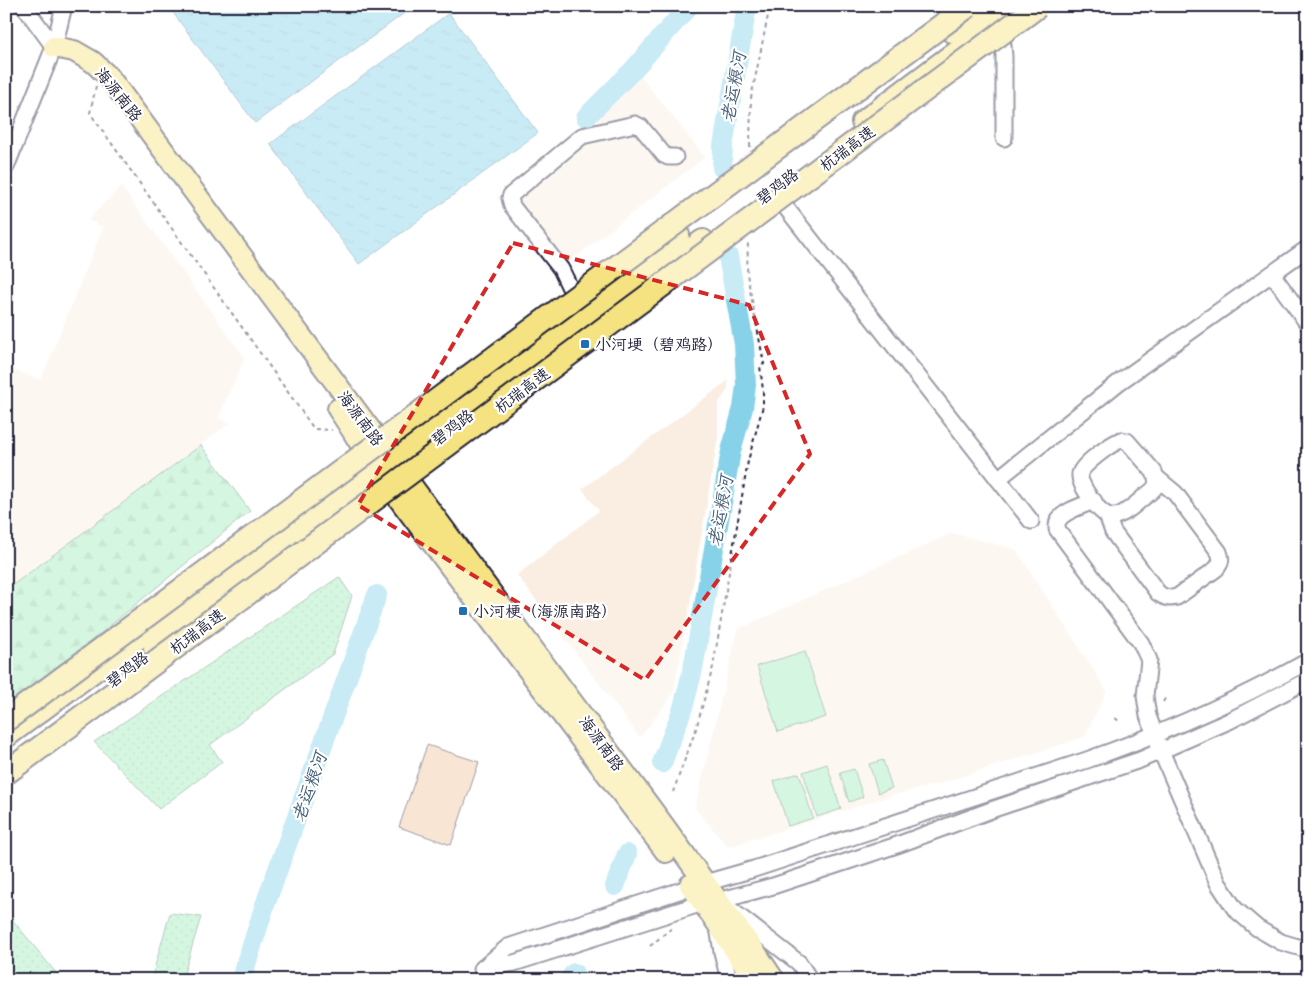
<svg xmlns="http://www.w3.org/2000/svg" width="1314" height="986" font-family="'Patrick Hand','LXGW WenKai TC',sans-serif">
	<defs>
		<pattern id="grass-dots" width="8" height="8" patternUnits="userSpaceOnUse" patternTransform="scale(1.25)"><rect width="8" height="8" fill="#a2ebba"/><path d="M2 2h.1M6 6h.1" fill="none" stroke="#8bc9a1" stroke-width="1.8" stroke-linecap="round"/></pattern>
		<pattern id="forest-firs" width="22" height="20" patternUnits="userSpaceOnUse" patternTransform="scale(1.25)"><rect width="22" height="20" fill="#a2ebba"/><path d="M5 1l3.5 6h-7zM16 11l3.5 6h-7z" fill="#8bc9a1"/></pattern>
		<pattern id="water-ripples" width="26" height="14" patternUnits="userSpaceOnUse" patternTransform="scale(1.25)"><rect width="26" height="14" fill="#87d2e8"/><path d="M2 4q2-2 4 0t4 0M15 11q2-2 4 0t4 0" fill="none" stroke="#74b4c8"/></pattern>
	</defs>
	<rect width="100%" height="100%" fill="#fff"/>
	<filter id="ink" filterUnits="userSpaceOnUse"><feTurbulence type="fractalNoise" baseFrequency=".02" numOctaves="2"/><feDisplacementMap in="SourceGraphic" scale="10" xChannelSelector="R" yChannelSelector="G"/><feConvolveMatrix kernelMatrix="1 2 1 2 8 2 1 2 1" color-interpolation-filters="sRGB"/></filter>
	<g filter="url(#ink)">
		<g fill="#faeee2">
			<polygon points="640,75 705,157 556,272 497,197 589,126"/>
			<polygon points="121,186 245,358 218,418 230,423 6,590 6,367 41,380 103,227 88,220"/>
			<polygon points="729,380 727,391 718,404 718,437 685,633 673,694 640,738 517,575 599,511 582,489"/>
			<polygon points="952,533 1016,549 1107,691 1084,737 936,785 897,794 728,847 695,808 738,629"/>
		</g>
		<g fill="url(#grass-dots)" stroke="#62867a">
			<polygon points="339,577 352,596 333,654 210,745 222,762 159,809 94,742"/>
			<polygon points="6,912 62,980 6,980"/>
			<polygon points="170,913 201,917 182,980 151,980"/>
		</g>
		<polygon fill="url(#forest-firs)" stroke="#62867a" points="201,445 250,511 90,642 6,705 6,590"/>
		<g fill="#a2ebba" stroke="#62867a">
			<polygon points="805,651 826,717 778,732 757,666"/>
			<polygon points="883,760 892,788 878,793 869,764"/>
			<polygon points="827,764 841,809 817,817 803,772"/>
			<polygon points="854,769 863,797 849,802 840,773"/>
			<polygon points="799,773 813,818 788,826 774,781"/>
		</g>
		<g fill="url(#water-ripples)" stroke="#5f8ca3">
			<polygon points="168,6 414,6 255,123"/>
			<polygon points="449,13 538,133 359,264 270,144"/>
		</g>
		<g fill="none" stroke-linecap="round" stroke-linejoin="round">
			<g stroke="#87d2e8" stroke-width="20">
				<polyline points="586,117 633,70 689,6"/>
				<polyline points="722,168 723,146 747,6"/>
				<polyline points="662,763 683,708 693,669 731,451 743,408 746,385 744,344 728,256"/>
				<polyline points="615,886 627,854"/>
				<polyline points="241,980 265,905 377,595"/>
				<polyline points="569,980 574,973"/>
			</g>
		</g>
		<polygon fill="#f0c6a0" stroke="#22223b" points="427,745 479,762 451,845 399,827"/>
		<g fill="none" stroke-linecap="round" stroke-linejoin="round">
			<g stroke="#22223b" stroke-width="19">
				<g id="minor">
					<polyline points="24,6 54,47"/>
					<polyline points="1001,26 1004,56 1004,138"/>
					<polyline points="6,167 54,47 64,6"/>
					<polyline points="773,191 1031,521"/>
					<polyline points="1272,274 1308,324"/>
					<polyline points="581,303 570,288 561,269 512,206 510,198 511,195 582,136 635,124 641,127 664,155 668,157 675,157"/>
					<path d="M1121,440l6,1 27,31c6,14 1,17 -10,25 -7,6 -20,18 -29,19 -2,0 -6,0 -8,-1 -9,-4 -29,-31 -27,-41 1,-9 32,-31 41,-34z"/>
					<polyline points="998,479 1118,383 1308,248"/>
					<path d="M1094,501c-10,4 -31,10 -36,20 -1,2 -1,5 -1,8l84,114 8,17 -4,36 3,20 13,35 57,132 17,26 22,19 24,14 27,8"/>
					<path d="M1107,515l6,17 45,61c7,5 11,6 19,4l39,-28c5,-6 6,-10 3,-17l-44,-59 -18,-15"/>
					<polyline points="731,910 799,963 810,980"/>
					<polyline points="718,927 722,952 729,980"/>
					<polyline points="483,968 514,963 703,903 718,901 773,886 897,845 994,809 1140,760 1229,721 1308,680"/>
					<path d="M482,969l26,-22 183,-60 63,-18 333,-109c77,-27 150,-59 221,-99"/>
				</g>
			</g>
			<g stroke="#22223b" stroke-width="24">
				<g id="major">
					<polyline points="54,47 74,51 93,62 109,77 664,826 756,953 774,980"/>
					<path d="M338,409c16,23 29,47 45,69l283,374"/>
					<polyline points="690,885 717,923 754,980"/>
				</g>
			</g>
			<g stroke="#22223b" stroke-width="26">
				<g id="highway">
					<polyline points="952,31 986,6"/>
					<polyline points="863,122 1018,6"/>
					<polyline points="155,649 703,241"/>
					<polyline points="6,736 678,235"/>
				</g>
			</g>
			<g stroke="#22223b" stroke-width="2" stroke-dasharray="4 4" stroke-linecap="butt">
				<polyline points="96,86 90,113 314,429 332,430"/>
				<polyline points="750,147 751,98 770,6"/>
				<polyline points="1163,702 1166,697"/>
				<polyline points="1115,718 1119,721"/>
				<polyline points="673,792 696,729 713,667 748,461 763,406 763,390 760,366 764,364 747,274 748,243"/>
				<polyline points="650,946 673,927"/>
			</g>
			<use href="#minor" stroke="#fff" stroke-width="15"/>
			<use href="#major" stroke="#f5e381" stroke-width="20"/>
			<use href="#highway" stroke="#f5e381" stroke-width="22"/>
			<g stroke="#22223b" stroke-width="26" stroke-linecap="butt">
				<g id="highway-bridge">
					<polyline points="6,720 968,6"/>
					<polyline points="6,773 1038,6"/>
				</g>
			</g>
			<use href="#highway-bridge" stroke="#f5e381" stroke-width="22"/>
		</g>
	</g>
	<path d="M0 0H1314V986H0ZM513,243l236,62 61,149 -165,226 -287,-175z" fill="#fff" fill-opacity=".55" fill-rule="evenodd"/>
	<path fill="none" stroke="#d62828" stroke-width="4" stroke-dasharray="10 6" stroke-linejoin="round" d="M513,243l236,62 61,149 -165,226 -287,-175z"/>
	<g fill="#1f6fb2" stroke="#fff" stroke-width="2">
		<rect x="580" y="339" width="10" height="10" rx="2.5"/>
		<rect x="458" y="606" width="10" height="10" rx="2.5"/>
	</g>
	<g text-anchor="middle" dominant-baseline="central" stroke-width="4.5" stroke-linejoin="round" paint-order="stroke">
		<g font-size="16" fill="#22223b" stroke="#fff">
			<text transform="translate(119 94) rotate(51)">海源南路</text>
			<text transform="translate(847 148) rotate(-37)">杭瑞高速</text>
			<text transform="translate(777 186) rotate(-37)">碧鸡路</text>
			<text transform="translate(522 390) rotate(-37)">杭瑞高速</text>
			<text transform="translate(361 418) rotate(53)">海源南路</text>
			<text transform="translate(452 427) rotate(-37)">碧鸡路</text>
			<text transform="translate(197 631) rotate(-37)">杭瑞高速</text>
			<text transform="translate(127 669) rotate(-37)">碧鸡路</text>
			<text transform="translate(602 743) rotate(54)">海源南路</text>
		</g>
		<g font-size="16" fill="#22223b" stroke="#fff" text-anchor="start">
			<text x="595" y="344">小河埂（碧鸡路）</text>
			<text x="473" y="611">小河梗（海源南路）</text>
		</g>
		<g font-size="18" font-style="italic" fill="#456078" stroke="#fff">
			<text transform="translate(733 87) rotate(-80)">老运粮河</text>
			<text transform="translate(720 511) rotate(-80)">老运粮河</text>
			<text transform="translate(309 787) rotate(-71)">老运粮河</text>
		</g>
	</g>
	<rect width="1314" height="986" fill="none" stroke="#fff" stroke-width="25"/>
	<rect x="12" y="12" width="1289" height="961" fill="none" stroke="#22223b" stroke-width="2" filter="url(#ink)"/>
</svg>
